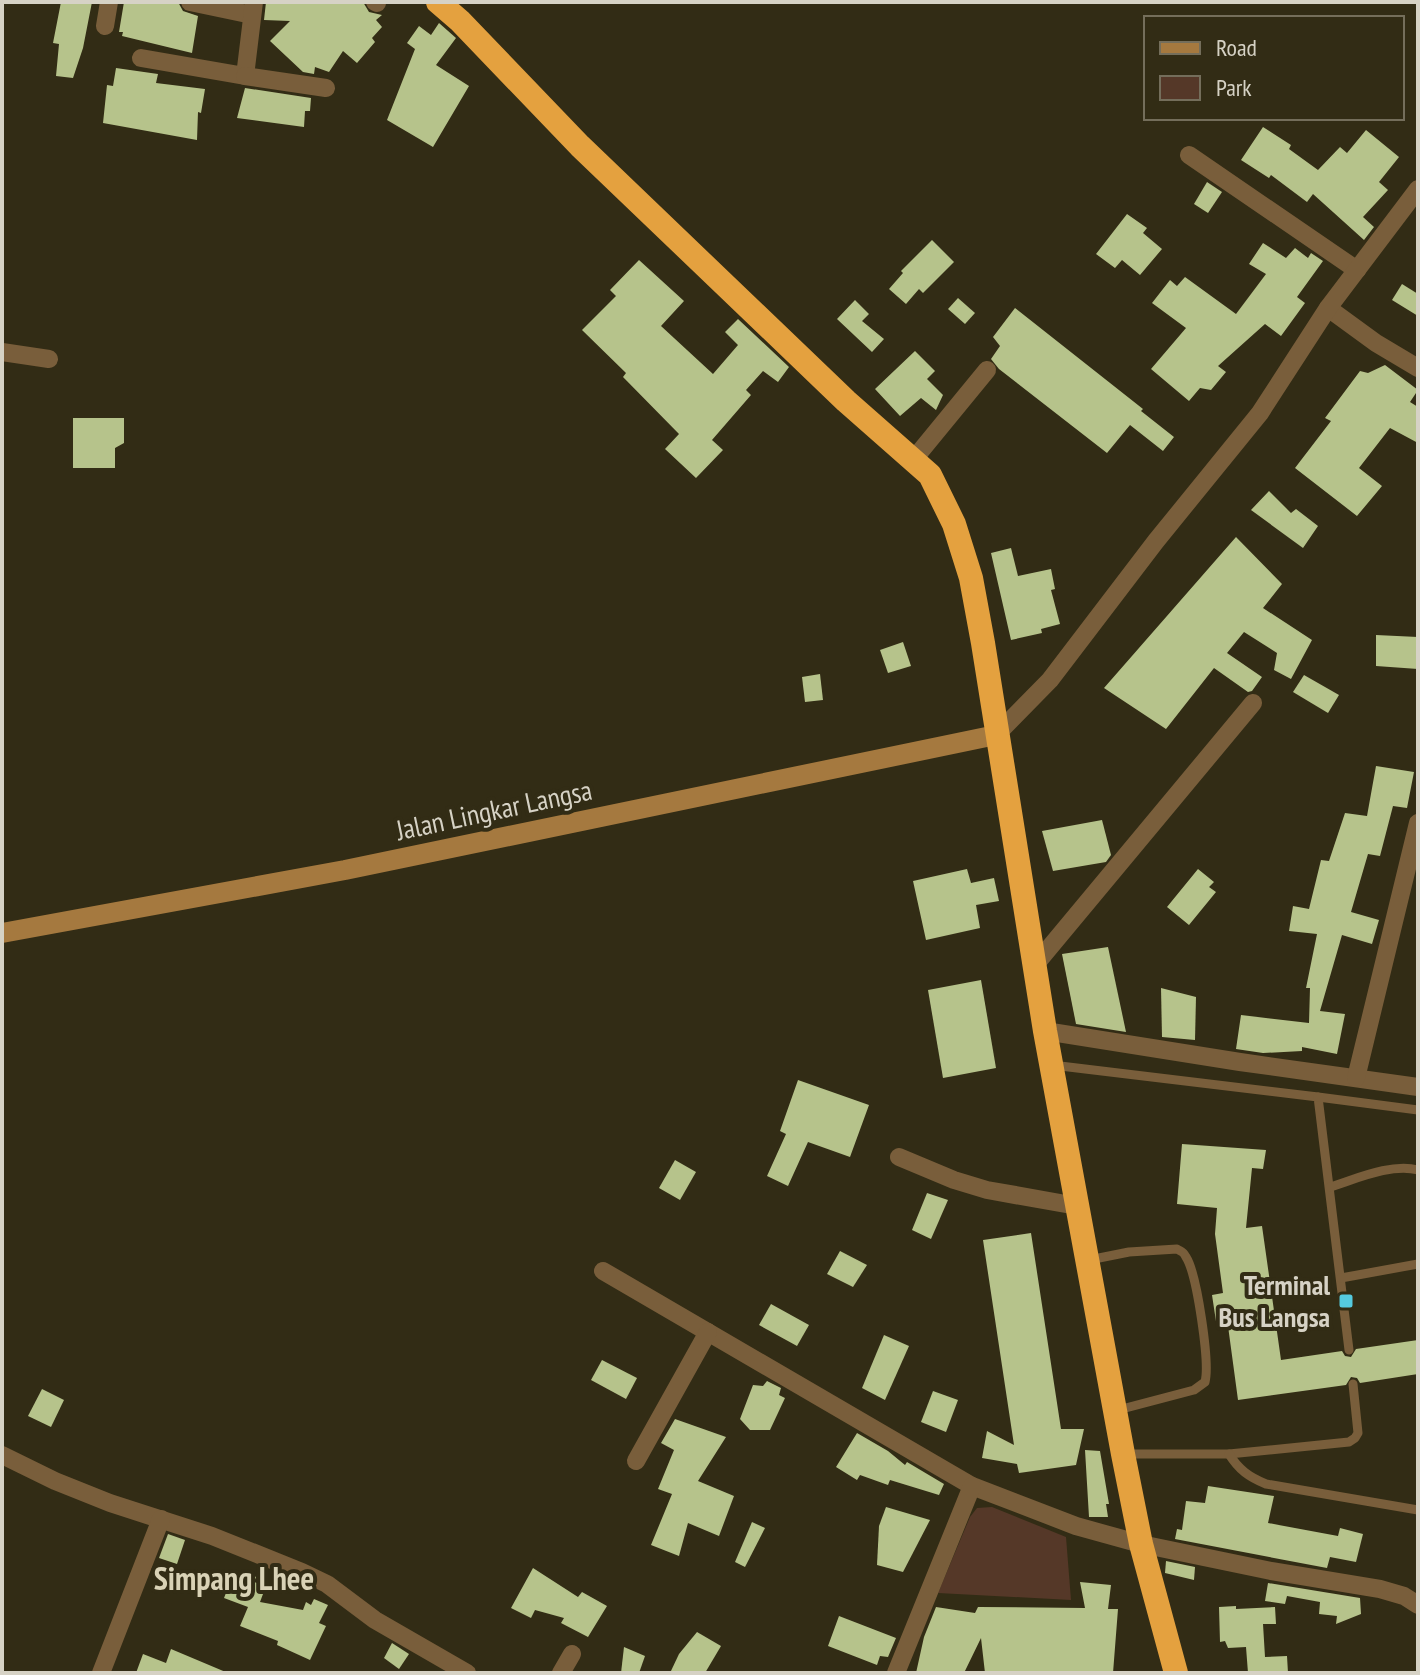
<svg xmlns="http://www.w3.org/2000/svg" width="1420" height="1675" font-family="'PT Sans Narrow',sans-serif">
<style>
.green{fill:#553828}
.building{fill:#b6c38b}
.lines{fill:none;stroke-linecap:round;stroke-linejoin:round}
.lane{stroke:#795e3b;stroke-width:9}
.street{stroke:#795e3b;stroke-width:18}
.secondary{stroke:#a5793f;stroke-width:20}
.highway{stroke:#e4a13f;stroke-width:24}
.poi-dot{fill:#55cadf;stroke:#322c15;stroke-width:3}
.labels{text-anchor:middle;stroke-width:8;stroke-linejoin:round;paint-order:stroke}
.street-label{font-size:28px;fill:#d6d2c5;stroke:#322c15}
.poi-label{font-size:28px;font-weight:bold;fill:#d6d2c5;stroke:#322c15;text-anchor:end}
.quarter-label{font-size:32px;font-weight:bold;fill:#d9d2b6;stroke:#322c15}
</style>
<rect width="100%" height="100%" fill="#322c15"/>
<path class="green" d="M992,1507L1066,1537L1071,1600L938,1593L970,1517L977,1508Z"/>
<g class="building">
<path d="M61,2H92L83,48L73,78L56,76L59,44L53,43Z"/>
<path d="M124,2H178L183,11L198,16L192,53L122,36L123,32H119Z"/>
<path d="M266,2H363L369,12L382,15L376,20L382,27L372,38L375,42L357,63L343,51L329,72L315,67L314,74L303,72L270,41L290,21L264,20Z"/>
<path d="M439,23L456,38L436,65L469,86L433,147L387,120L415,49L407,43L419,26L431,35Z"/>
<path d="M116,68L158,74L156,83L205,89L201,113L198,112L197,140L103,123L107,85L113,86Z"/>
<path d="M245,88L311,98L310,111H305L304,127L237,118Z"/>
<path d="M1263,127L1291,145L1289,149L1318,170L1340,147L1347,153L1366,130L1399,157L1379,182L1388,190L1363,217L1374,227L1364,240L1313,194L1307,202L1271,175L1269,178L1241,160Z"/>
<path d="M1207,182L1222,192L1208,213L1194,204Z"/>
<path d="M1127,214L1147,228L1143,233L1162,249L1140,275L1122,260L1115,268L1096,254Z"/>
<path d="M932,240L954,262L923,293L919,289L906,304L889,289L903,273L901,271Z"/>
<path d="M1263,243L1286,258L1295,248L1308,258L1311,253L1323,261L1297,297L1305,303L1281,336L1265,324L1218,366L1226,372L1211,390L1200,388L1189,401L1151,369L1186,328L1152,303L1170,280L1177,286L1185,277L1236,314L1266,274L1249,264Z"/>
<path d="M639,260L684,301L661,326L713,374L738,345L725,332L738,319L789,367L778,382L763,371L746,390L751,395L712,440L723,450L696,478L665,449L679,434L623,377L626,373L582,330L616,296L610,290Z"/>
<path d="M1402,284L1418,294V316L1392,300Z"/>
<path d="M958,298L975,313L965,324L948,309Z"/>
<path d="M855,300L869,314L862,321L884,339L872,352L837,319Z"/>
<path d="M1015,308L1143,409L1141,411L1174,437L1163,451L1130,425L1107,453L999,369L991,359L1000,346L993,337Z"/>
<path d="M915,351L935,371L927,379L943,395L936,410L921,398L900,416L875,389Z"/>
<path d="M1385,365L1418,390L1410,402L1418,407V443L1390,428L1359,468L1382,486L1357,516L1295,468L1331,421L1325,418L1360,371L1368,373Z"/>
<path d="M73,418H124V443L115,448V468H73Z"/>
<path d="M1269,491L1291,513L1296,509L1318,526L1303,548L1251,510Z"/>
<path d="M1236,537L1282,584L1263,608L1312,640L1291,679L1274,670L1277,653L1244,632L1227,653L1262,677L1252,691L1248,692L1214,668L1166,729L1104,688Z"/>
<path d="M1011,548L1018,576L1051,569L1055,589L1051,590L1060,624L1041,629L1042,633L1011,640L991,553Z"/>
<path d="M1376,635L1418,637V669L1376,666Z"/>
<path d="M903,642L911,666L888,673L880,650Z"/>
<path d="M820,674L823,700L805,702L802,677Z"/>
<path d="M1304,675L1339,695L1328,713L1293,692Z"/>
<path d="M1376,766L1414,772L1407,808L1393,806L1380,856L1368,854L1351,912L1379,920L1372,944L1342,935L1320,1011L1345,1014L1337,1054L1302,1047V1051L1263,1053L1236,1049L1241,1015L1309,1023L1310,988H1306L1317,934L1289,931L1293,906L1309,909L1321,860L1329,861L1345,813L1367,816Z"/>
<path d="M1102,820L1111,855L1106,862L1053,871L1042,831Z"/>
<path d="M967,869L971,883L994,878L999,901L976,905L980,928L926,940L913,881Z"/>
<path d="M1198,869L1214,882L1209,887L1216,892L1189,925L1167,907Z"/>
<path d="M1108,947L1126,1032L1076,1024L1062,954Z"/>
<path d="M981,980L996,1068L943,1078L928,990Z"/>
<path d="M1161,988L1196,997L1195,1040L1162,1037Z"/>
<path d="M798,1080L869,1105L850,1157L808,1142L788,1186L767,1176L786,1134L780,1131Z"/>
<path d="M1182,1144L1266,1150L1263,1169L1252,1168L1246,1228L1262,1226L1281,1360L1342,1351L1345,1356L1351,1357L1356,1349L1418,1340V1374L1360,1383L1357,1378L1351,1377L1346,1385L1238,1400L1228,1326L1217,1328L1212,1295L1223,1293L1215,1234L1217,1208L1177,1204Z"/>
<path d="M675,1160L696,1172L680,1200L659,1188Z"/>
<path d="M927,1193L948,1200L931,1239L912,1230Z"/>
<path d="M1031,1233L1061,1429H1084L1076,1465L1019,1473L1017,1464L982,1458L987,1431L1014,1445L983,1240Z"/>
<path d="M840,1251L867,1265L853,1287L827,1274Z"/>
<path d="M771,1304L809,1325L797,1346L759,1325Z"/>
<path d="M884,1335L909,1346L885,1400L862,1388Z"/>
<path d="M602,1360L637,1378L626,1399L591,1380Z"/>
<path d="M767,1381L781,1388L779,1395L785,1398L770,1430H750L740,1419L753,1385L763,1386Z"/>
<path d="M42,1389L64,1400L51,1427L28,1416Z"/>
<path d="M933,1391L958,1400L946,1432L921,1422Z"/>
<path d="M675,1419L726,1437L698,1481L734,1496L719,1536L688,1523L679,1556L651,1545L672,1494L658,1489L674,1450L661,1443Z"/>
<path d="M857,1433L888,1451L905,1465L907,1462L944,1484L939,1495L890,1480L888,1485L860,1475L857,1480L836,1467Z"/>
<path d="M1085,1450L1100,1451L1109,1504H1106L1108,1517H1089Z"/>
<path d="M1208,1486L1274,1496L1268,1523L1338,1536L1340,1528L1363,1534L1356,1562L1330,1557L1327,1568L1175,1539L1177,1529L1182,1530L1186,1501L1205,1503Z"/>
<path d="M886,1507L930,1520L903,1572L877,1565L879,1526Z"/>
<path d="M752,1522L765,1528L745,1567L735,1562Z"/>
<path d="M168,1534L185,1540L177,1564L159,1558Z"/>
<path d="M1166,1561L1195,1567L1194,1580L1165,1573Z"/>
<path d="M533,1568L578,1597L582,1592L607,1606L588,1637L561,1623L564,1618L535,1610L531,1618L511,1608Z"/>
<path d="M243,1571L256,1577L254,1582L266,1586L260,1602L303,1610L306,1602L311,1605L314,1599L328,1605L319,1623L326,1626L310,1660L277,1645L278,1641L240,1626L248,1607L224,1598L233,1575L240,1578Z"/>
<path d="M1080,1582L1111,1585L1108,1609H1118L1113,1673H985L981,1638L964,1673H916L924,1637L936,1607L975,1613L978,1607L1085,1608Z"/>
<path d="M1268,1583L1360,1598L1361,1614L1336,1624L1337,1616L1319,1614L1320,1602L1287,1596L1285,1604L1265,1601Z"/>
<path d="M1236,1606V1609L1275,1607L1276,1624H1263L1265,1657L1287,1656L1288,1673H1248L1246,1647L1228,1648L1225,1641L1220,1642L1219,1607Z"/>
<path d="M839,1616L896,1638L888,1657L880,1656L877,1665L828,1646Z"/>
<path d="M697,1632L721,1646L705,1673H670L679,1654Z"/>
<path d="M392,1643L409,1654L399,1669L384,1658Z"/>
<path d="M624,1647L645,1656L639,1673H621Z"/>
<path d="M171,1649L228,1673H136L143,1654L166,1663Z"/>
</g>
<g class="lines">
<g class="lane">
<path d="M1052,1065L1318,1097L1349,1350"/>
<path d="M1318,1097L1418,1110"/>
<path d="M1330,1187C1356,1179 1391,1163 1418,1170"/>
<path d="M1089,1260L1129,1252L1177,1249C1182,1252 1183,1251 1186,1257C1197,1274 1210,1363 1205,1382L1194,1390L1118,1410"/>
<path d="M1341,1278L1418,1264"/>
<path d="M1124,1454H1229L1349,1442L1355,1438L1358,1433L1353,1384"/>
<path d="M1229,1454C1239,1470 1249,1477 1266,1484L1418,1510"/>
</g>
<g class="street">
<path d="M190,2L252,15"/>
<path d="M375,2L377,3"/>
<path d="M105,26L109,2"/>
<path d="M141,58L245,76L254,2"/>
<path d="M245,76L326,88"/>
<path d="M1189,155L1357,270"/>
<path d="M1328,308L1376,343L1418,368"/>
<path d="M2,352L49,359"/>
<path d="M914,459L987,370"/>
<path d="M996,735L1050,680L1156,541L1260,413L1328,308L1418,189"/>
<path d="M1035,965L1253,703"/>
<path d="M1045,1031L1240,1062L1418,1087"/>
<path d="M1356,1078L1418,823"/>
<path d="M899,1157L954,1180L987,1190L1077,1206"/>
<path d="M603,1271L972,1486L1076,1526L1141,1544L1271,1571L1380,1589L1404,1596L1418,1605"/>
<path d="M2,1455L55,1481L110,1503L212,1536L302,1572L327,1584L375,1620L467,1673"/>
<path d="M636,1461L708,1332"/>
<path d="M101,1673L161,1519"/>
<path d="M561,1673L572,1654"/>
<path d="M896,1673L972,1486"/>
</g>
<path class="secondary" d="M2,933L345,870L996,735"/>
<path class="highway" d="M438,2L460,21L580,146L846,401L930,475L954,524L971,578L983,643L1045,1031L1123,1454L1141,1544L1176,1673"/>
</g>
<rect class="poi-dot" x="1338" y="1293" width="16" height="16" rx="4"/>
<g class="labels">
<g class="street-label">
<text transform="translate(494 810) rotate(-12)" y="10">Jalan Lingkar Langsa</text>
</g>
<g class="poi-label">
<text x="1330" y="1295">Terminal<tspan x="1330" dy="32">Bus Langsa</tspan></text>
</g>
<g class="quarter-label">
<text x="234" y="1590">Simpang Lhee</text>
</g>
</g>
<rect width="1420" height="1675" fill="none" stroke="#d6d2c5" stroke-width="8"/>
<rect x="1144" y="16" width="260" height="104" fill="#322c15" stroke="#746e5b" stroke-width="2"/>
<rect x="1160" y="42" width="40" height="12" fill="#a5793f" stroke="#746e5b" stroke-width="2"/>
<text x="1216" y="56" font-size="24" fill="#d6d2c5">Road</text>
<rect x="1160" y="76" width="40" height="24" fill="#553828" stroke="#746e5b" stroke-width="2"/>
<text x="1216" y="96" font-size="24" fill="#d6d2c5">Park</text>
</svg>
